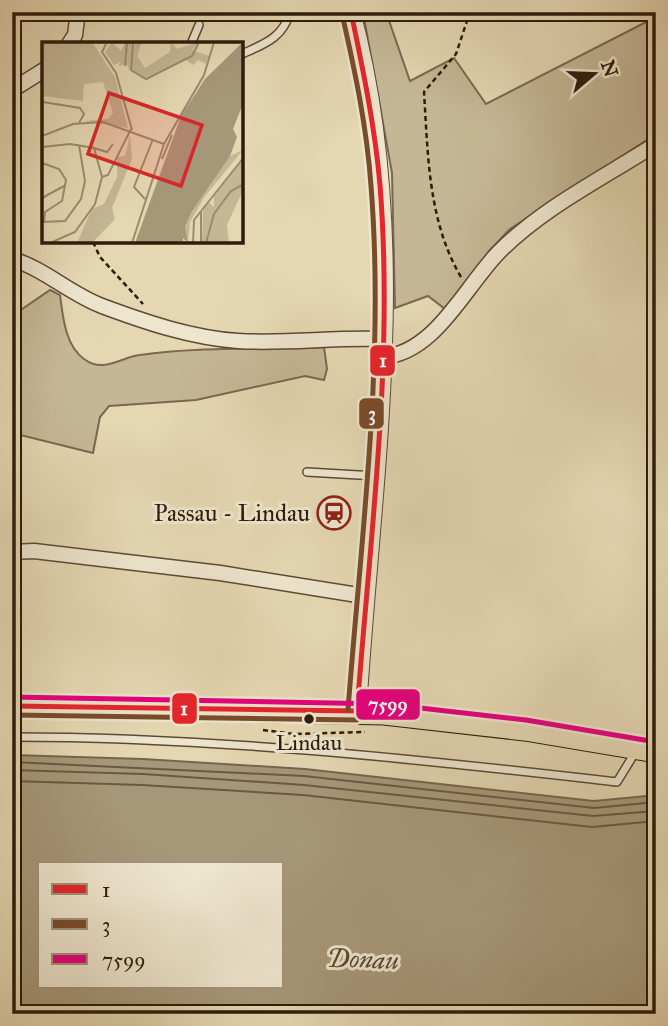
<svg xmlns="http://www.w3.org/2000/svg" width="668" height="1026" font-family="'IM FELL Great Primer',serif">
<style>
.green{fill:#c5b796;stroke:#7a6950;stroke-width:2}
.water{fill:#a69779;stroke:#76654d;stroke-width:2;fill-rule:evenodd}
.lines{fill:none;stroke-linecap:round;stroke-linejoin:round}
.shore{stroke:#6a5942;stroke-width:2}
.service-casing{stroke:#5c4a35;stroke-width:10}
.minor-casing{stroke:#5c4a35;stroke-width:17}
.tertiary-casing{stroke:#5c4a35;stroke-width:20}
.primary-casing{stroke:#2e1b0b;stroke-width:25}
.path{stroke:#2e1b0b;stroke-width:2.5;stroke-dasharray:5 3.5;stroke-linecap:butt}
.service{stroke:#ede5cd;stroke-width:7}
.minor{stroke:#ede5cd;stroke-width:14}
.tertiary{stroke:#ede5cd;stroke-width:18}
.primary{stroke:#e4d7b2;stroke-width:23}
.bus-1-casing{stroke:#ede5cd;stroke-width:10}
.bus-2-casing{stroke:#ede5cd;stroke-width:10}
.bus-3-casing{stroke:#ede5cd;stroke-width:10}
.bus-1{stroke:#e6252c;stroke-width:5}
.bus-2{stroke:#7a4b2a;stroke-width:5}
.bus-3{stroke:#e5007d;stroke-width:5}
.bus-dot{fill:#2e1b0b;stroke:#ede5cd;stroke-width:2.5}
.labels{text-anchor:middle;stroke-width:6;stroke-linejoin:round;paint-order:stroke}
.bus-label{font-size:22px;fill:#2e1b0b;stroke:#ede5cd}
.poi-label{font-size:24px;fill:#2e1b0b;stroke:#ede5cd;text-anchor:end}
.water-label{font-size:26px;font-style:italic;fill:#584632;stroke:#ede5cd}
.inset-road{fill:none;stroke:#9b8c6f;stroke-width:2}
.view{fill:#d62828;fill-opacity:0.15;stroke:#d62828;stroke-width:3.5}
.inset-edge{fill:none;stroke:#2e1b0b;stroke-width:3.5}
.line-badge{stroke:#ede5cd;stroke-width:2.5}
.badge-label{font-size:19px;text-anchor:middle;font-weight:bold;fill:#fff}
</style>
<rect width="100%" height="100%" fill="#e4d7b2"/>
<filter id="stains"><feTurbulence type="fractalNoise" baseFrequency=".00286" numOctaves="4"/><feColorMatrix values="0 0 0 0 .2 0 0 0 0 .09 0 0 0 0 .02 0 0 0 .5 -.17"/></filter>
<radialGradient id="worn" r=".72"><stop offset=".6" stop-color="#630" stop-opacity="0"/><stop offset="1" stop-color="#630" stop-opacity=".3"/></radialGradient>
<g class="green">
<path d="M363,12H386L410,81L454,58L486,104L656,17V134L510,229L490,250L445,309L428,296L395,308L392,173Z"/>
<path d="M50,290L60,295C63,317 65,345 84,359C104,374 121,357 140,355C201,346 262,350 324,347L327,369L324,380L305,376L196,400L109,406L100,417L93,453L12,433V316Z"/>
</g>
<path class="water" d="M12,755L143,759L305,769L594,801L656,795V1014H12ZM40,863H282V986H40Z"/>
<g class="lines">
<g class="shore">
<path d="M12,762L304,776L594,808L656,802"/>
<path d="M12,770L143,774L304,785L593,816L656,811"/>
<path d="M12,781L142,785L303,795L592,827L656,821"/>
</g>
<defs>
<g id="service">
<path d="M191,44L199,25"/>
<path d="M242,54C264,44 283,38 290,12"/>
<path d="M307,472L376,476"/>
<path d="M12,737C214,737 417,759 617,782L636,751"/>
</g>
<g id="minor">
<path d="M69,44L75,35L78,12"/>
<path d="M12,90L44,70"/>
<path d="M12,259C45,269 70,294 102,306C145,322 192,338 238,341C286,344 335,337 383,339"/>
<path d="M383,357C435,353 465,287 498,253C542,208 603,178 656,144"/>
<path d="M12,552L34,551L220,573L364,596"/>
</g>
<path id="tertiary" d="M351,12C413,240 371,480 357,711"/>
<path id="primary" d="M12,706L384,713L525,729L656,751"/>
</defs>
<use href="#service" class="service-casing"/>
<use href="#minor" class="minor-casing"/>
<use href="#tertiary" class="tertiary-casing"/>
<use href="#primary" class="primary-casing"/>
<g class="path">
<path d="M93,242L100,257L143,304"/>
<path d="M461,277C428,221 428,155 424,92L456,54L470,12"/>
<path d="M263,730L294,734L365,732"/>
</g>
<use href="#service" class="service"/>
<use href="#minor" class="minor"/>
<use href="#tertiary" class="tertiary"/>
<use href="#primary" class="primary"/>
<defs>
<g id="bus-1">
<path d="M351,12C363,70 375,127 380,185C394,360 370,537 357,711"/>
<path d="M12,706L357,711"/>
</g>
<g id="bus-2">
<path d="M342,14C355,71 367,128 371,186C385,361 361,537 348,710"/>
<path d="M12,715L357,720"/>
</g>
<path id="bus-3" d="M12,697L385,704L526,720L656,742"/>
</defs>
<use href="#bus-1" class="bus-1-casing"/>
<use href="#bus-2" class="bus-2-casing"/>
<use href="#bus-3" class="bus-3-casing"/>
<use href="#bus-1" class="bus-1"/>
<use href="#bus-2" class="bus-2"/>
<use href="#bus-3" class="bus-3"/>
</g>
<defs>
<symbol id="station-ring" viewBox="-11 -11 22 22"><circle r="9.5" fill="#ede5cd" stroke="#8f2418" stroke-width="1.5"/><path d="M-3-6H3Q5-6 5-4V2Q5 4 3 4L4.5 6H3L1.5 4h-3L-3 6H-4.5L-3 4Q-5 4-5 2V-4Q-5-6-3-6ZM-3.5-4v3h7v-3ZM-3.5 1v1.5H-2V1ZM2 1v1.5H3.5V1Z" fill="#8f2418"/></symbol>
</defs>
<g fill-rule="evenodd">
<use href="#station-ring" x="315" y="494" width="38" height="38"/>
</g>
<circle class="bus-dot" cx="309" cy="719" r="6"/>
<g class="labels">
<g class="bus-label">
<text x="309" y="750">Lindau</text>
</g>
<g class="poi-label">
<text x="310" y="521">Passau - Lindau</text>
</g>
<g class="water-label">
<text transform="translate(363 959) rotate(2)" y="9">Donau</text>
</g>
</g>
<g transform="translate(42 42)">
<rect width="201" height="201" fill="#e4d7b2"/>
<path d="M0,0H50L73,35L86,86L42,79L66,77L71,71L61,40L42,42L41,59L0,54ZM70,0L79,9L83,1L90,0L88,28L84,22L77,24L78,20L72,23L63,10ZM92,0H100L95,14L103,26L128,10L129,0L135,7L156,0L150,8L167,14L164,22L156,18L151,23L143,17L102,36L89,26ZM88,93L90,117L70,166L73,177L50,201H35L50,167L62,162L75,135V115L83,114ZM201,108L163,154L148,180L146,201L143,184L156,156L188,114ZM201,116V148L185,183L187,201H160L161,169L166,160L172,165V152Z" fill="#c5b796"/>
<path d="M201,0V62L191,87L195,95L188,114L150,169L143,184L146,201L141,196V201H93L139,74L163,37Z" fill="#a69779"/>
<path class="inset-road" d="M91,0L89,28L104,37L150,14L157,0M64,2L60,10L74,31L90,88M83,24L85,0M1,60L38,66L42,72L37,81M0,94L31,82L61,80L122,102M0,105L28,102L52,106L60,135L53,162L33,190L8,201M52,106L65,110L71,102M120,117L130,93M0,121L17,127L24,138L20,159L3,170L2,180M60,135L66,133L89,87M0,156L22,144M103,157L92,145L111,97M0,180L23,179L39,157L43,139L37,103M90,201L122,102L162,33L172,0M151,201L152,178L202,115M159,201V169M164,201L172,172L189,149L202,142"/>
<path class="view" d="M67,51L160,83L139,144L46,112Z"/>
<rect width="201" height="201" class="inset-edge"/>
</g>
<g class="line-badge">
<rect x="369" y="344" width="27" height="33" rx="7" fill="#e6252c"/>
<rect x="358" y="397" width="27" height="33" rx="7" fill="#7a4b2a"/>
<rect x="355" y="688" width="66" height="33" rx="7" fill="#e5007d"/>
<rect x="171" y="692" width="27" height="33" rx="7" fill="#e6252c"/>
</g>
<g class="badge-label">
<text x="383" y="367">1</text>
<text x="372" y="420">3</text>
<text x="388" y="711">7599</text>
<text x="184" y="715">1</text>
</g>
<rect width="668" height="1026" fill="none" stroke="#e4d7b2" stroke-width="42"/>
<rect x="14" y="14" width="640" height="998" fill="none" stroke="#2e1b0b" stroke-width="3.5"/>
<rect x="21" y="21" width="626" height="984" fill="none" stroke="#2e1b0b" stroke-width="2"/>
<rect x="38" y="862" width="245" height="126" fill="#ede5cd" stroke="#a1947f" stroke-width="2"/>
<rect x="52" y="884" width="35" height="10" fill="#e6252c" stroke="#a1947f" stroke-width="2"/>
<text x="102" y="897" font-size="21" fill="#2e1b0b">1</text>
<rect x="52" y="919" width="35" height="10" fill="#7a4b2a" stroke="#a1947f" stroke-width="2"/>
<text x="102" y="932" font-size="21" fill="#2e1b0b">3</text>
<rect x="52" y="954" width="35" height="10" fill="#e5007d" stroke="#a1947f" stroke-width="2"/>
<text x="102" y="967" font-size="21" fill="#2e1b0b">7599</text>
<g transform="translate(594 74) rotate(71)" stroke="#ede5cd" stroke-width="5" paint-order="stroke">
<path d="M0-5L12 26L0 18L-12 26Z" fill="#2e1b0b"/>
<text y="-10" font-size="19" font-weight="bold" text-anchor="middle" fill="#2e1b0b">N</text>
</g>
<rect width="100%" height="100%" filter="url(#stains)"/>
<rect width="100%" height="100%" fill="url(#worn)"/>
</svg>
